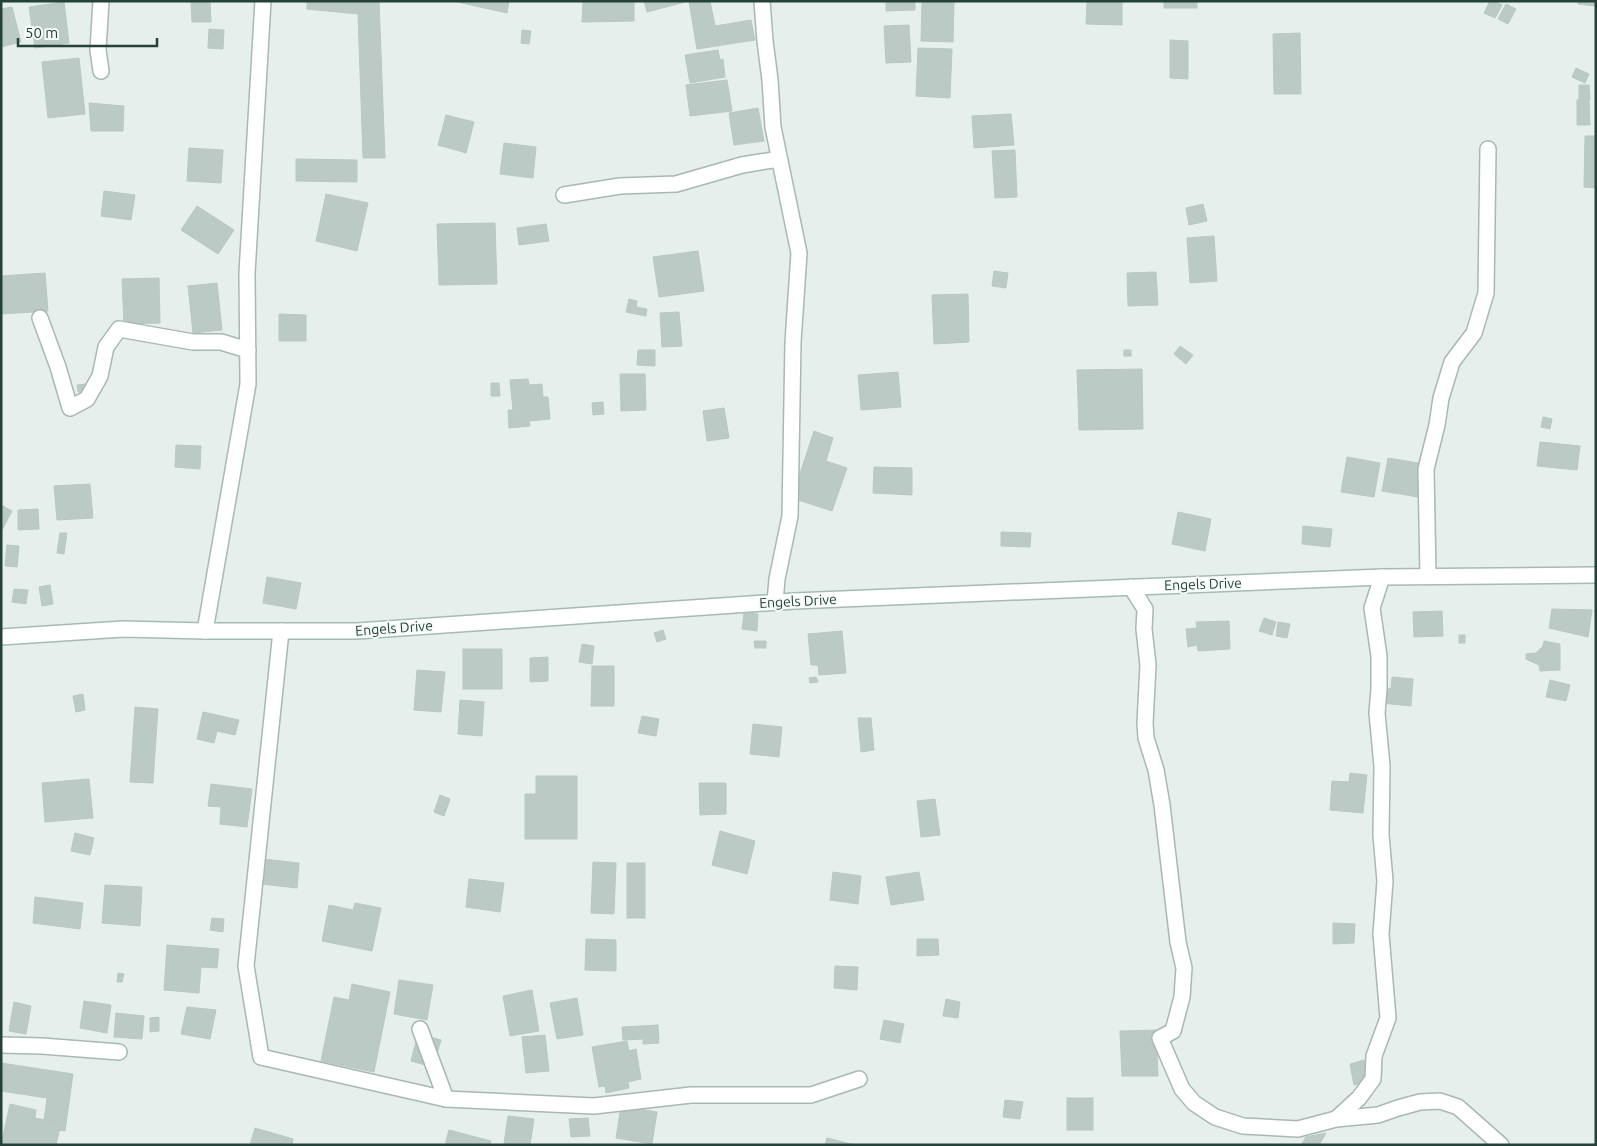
<svg xmlns="http://www.w3.org/2000/svg" width="1597" height="1146" font-family="Ubuntu,sans-serif">
<style>
.building{fill:#bbcac4;stroke:#b8c9c2}
.lines{fill:none;stroke-linecap:round;stroke-linejoin:round}
.street-casing{stroke:#a8b8b2;stroke-width:18}
.secondary-casing{stroke:#a4bbb3;stroke-width:18}
.street{stroke:#fff;stroke-width:15}
.secondary{stroke:#fff;stroke-width:15}
.labels{text-anchor:middle;stroke-width:4;stroke-linejoin:round;paint-order:stroke}
.street-label{font-size:14px;fill:#24423a;stroke:#f7fbf9}
</style>
<rect width="100%" height="100%" fill="#e6efeb"/>
<g class="building">
<path d="M191,1H210L211,22H192Z"/>
<path d="M307,1H379L385,158H363L358,14L307,9Z"/>
<path d="M453,1H509L507,13Z"/>
<path d="M583,1H634V21L582,22Z"/>
<path d="M644,1H685V2L647,12Z"/>
<path d="M689,1H710L715,26L751,20L755,40L697,49Z"/>
<path d="M886,1H915V10L886,11Z"/>
<path d="M922,1H954L953,42L921,41Z"/>
<path d="M1087,1H1122V25L1086,24Z"/>
<rect x="1164" y="1" width="33" height="7"/>
<path d="M1490,1H1494L1502,5L1495,18L1484,13Z"/>
<path d="M1578,1H1596V6L1578,4Z"/>
<path d="M64,2L69,43L35,48L29,7Z"/>
<path d="M1506,4L1516,9L1508,24L1498,19Z"/>
<path d="M12,7L21,42L1,47V9Z"/>
<path d="M909,25L911,62L886,63L884,26Z"/>
<path d="M209,29L224,30L223,49L208,48Z"/>
<path d="M522,30L531,31L529,44L521,43Z"/>
<path d="M1300,33L1301,94H1274L1273,34Z"/>
<path d="M1170,40L1188,41V79L1170,78Z"/>
<path d="M918,48L952,49L950,98L916,96Z"/>
<path d="M718,50L720,60L723,59L725,77L690,83L685,55Z"/>
<path d="M79,58L85,114L48,118L42,62Z"/>
<path d="M1576,68L1589,74L1585,83L1572,77Z"/>
<path d="M727,80L732,111L690,116L686,85Z"/>
<path d="M1579,85H1589L1590,100H1579Z"/>
<path d="M1577,100H1589L1590,125H1577Z"/>
<path d="M89,103L124,106L123,131H91Z"/>
<path d="M758,108L764,141L734,145L729,113Z"/>
<path d="M1011,114L1014,145L974,148L972,116Z"/>
<path d="M446,115L474,122L466,153L438,145Z"/>
<path d="M1585,136H1596V188L1584,187Z"/>
<path d="M504,143L536,147L533,178L500,174Z"/>
<path d="M189,148L223,150L221,183L187,181Z"/>
<path d="M1015,150L1017,197L995,198L992,151Z"/>
<path d="M296,159L357,160V182L296,181Z"/>
<path d="M104,191L135,195L131,220L101,216Z"/>
<path d="M326,194L368,203L357,251L316,241Z"/>
<path d="M1203,204L1207,221L1189,225L1186,208Z"/>
<path d="M197,206L234,230L218,254L181,230Z"/>
<path d="M495,223L497,284L439,285L437,224Z"/>
<path d="M546,224L549,241L519,245L517,228Z"/>
<path d="M1214,236L1217,281L1190,283L1187,238Z"/>
<path d="M698,251L704,291L659,297L653,257Z"/>
<path d="M994,271L1008,273L1006,288L992,286Z"/>
<path d="M1156,272L1158,305L1128,306L1127,273Z"/>
<path d="M45,273L48,311L1,314V276Z"/>
<path d="M159,278L160,323L124,324L122,279Z"/>
<path d="M217,283L222,330L193,333L188,286Z"/>
<path d="M968,294L969,342L934,344L932,295Z"/>
<path d="M629,299L637,301L636,307L647,309L646,316L626,312Z"/>
<path d="M679,312L682,346L662,347L660,313Z"/>
<path d="M279,314L306,315V341H279Z"/>
<path d="M1180,346L1193,355L1186,364L1174,354Z"/>
<path d="M638,350H655V366L637,365Z"/>
<rect x="1124" y="350" width="7" height="6"/>
<path d="M1142,369L1143,429L1079,430L1077,370Z"/>
<path d="M898,372L901,407L861,410L858,375Z"/>
<path d="M620,374H645L646,410L621,411Z"/>
<path d="M528,379L529,385L542,384L543,397H548L550,419L529,421L530,426L509,428L508,410H513L510,380Z"/>
<path d="M491,383H499L500,396H491Z"/>
<path d="M86,384L87,392H78L77,385Z"/>
<path d="M603,402L604,414L593,415L592,403Z"/>
<path d="M724,408L729,438L707,441L703,411Z"/>
<path d="M1543,417L1552,419L1550,429L1541,427Z"/>
<path d="M814,431L833,438L826,461L847,468L832,511L792,498Z"/>
<path d="M1540,442L1580,446L1577,470L1537,466Z"/>
<path d="M176,445L201,446L200,469L175,467Z"/>
<path d="M1347,457L1380,463L1374,497L1341,492Z"/>
<path d="M1388,458L1424,464L1418,497L1382,491Z"/>
<path d="M874,467L912,468V495L873,493Z"/>
<path d="M90,484L93,518L57,520L54,486Z"/>
<path d="M1,505L12,511L1,532Z"/>
<path d="M38,509L39,529L18,530V510Z"/>
<path d="M1178,512L1211,519L1205,551L1172,544Z"/>
<path d="M1303,526L1332,529L1330,547L1302,544Z"/>
<path d="M1001,532L1031,533L1030,547L1001,546Z"/>
<path d="M60,533H67L64,554L57,553Z"/>
<path d="M7,545L19,546L17,567L5,566Z"/>
<path d="M267,577L301,583L296,609L263,603Z"/>
<path d="M50,585L53,604L42,606L39,587Z"/>
<path d="M14,589L28,590L26,604L12,602Z"/>
<path d="M1552,609L1592,610L1588,637L1549,628Z"/>
<path d="M1442,611L1443,636L1414,637L1413,612Z"/>
<path d="M744,613L758,614L757,631L742,629Z"/>
<path d="M1264,618L1276,622L1272,635L1259,631Z"/>
<path d="M1229,621L1230,649L1198,651L1197,645L1188,647L1186,629L1197,628L1196,622Z"/>
<path d="M1278,622L1290,624L1287,638L1276,636Z"/>
<path d="M663,630L666,639L657,642L654,633Z"/>
<path d="M842,631L846,673L819,675L818,665H811L808,634Z"/>
<rect x="1459" y="635" width="6" height="8"/>
<path d="M754,641H766V648H755Z"/>
<path d="M1544,641L1560,644V670L1540,671L1539,665L1526,659V654L1536,653L1543,646Z"/>
<path d="M582,644L594,646L592,664L579,662Z"/>
<rect x="463" y="649" width="39" height="40"/>
<path d="M548,657V681L530,682V658Z"/>
<path d="M592,666H614V706H591Z"/>
<path d="M417,670L445,672L441,712L414,710Z"/>
<path d="M816,677L818,682L810,683L809,678Z"/>
<path d="M1392,677L1413,679L1411,706L1381,703L1382,688L1391,689Z"/>
<path d="M1550,680L1570,685L1566,701L1546,697Z"/>
<path d="M83,694L85,710L76,712L73,696Z"/>
<path d="M460,700L484,702L482,736L458,734Z"/>
<path d="M135,707L158,709L153,783L130,782Z"/>
<path d="M203,712L239,720L235,735L217,731L214,743L197,739Z"/>
<path d="M642,716L659,719L656,736L638,733Z"/>
<path d="M858,718H871L874,750L861,752Z"/>
<path d="M753,724L782,727L779,757L750,754Z"/>
<path d="M1350,773L1367,775L1363,813L1330,810L1332,781L1349,782Z"/>
<path d="M536,776H577V839H525V794H536Z"/>
<path d="M89,779L93,818L45,822L42,783Z"/>
<path d="M699,783H726V814L700,815Z"/>
<path d="M211,784L252,789L247,827L220,824L221,807L208,806Z"/>
<path d="M440,795L450,799L444,816L434,812Z"/>
<path d="M935,799L940,835L921,837L917,801Z"/>
<path d="M720,831L755,841L747,874L712,865Z"/>
<path d="M75,833L94,838L90,855L71,851Z"/>
<path d="M264,859L299,863L297,888L261,884Z"/>
<path d="M593,862L616,863L614,914L591,913Z"/>
<rect x="627" y="863" width="18" height="55"/>
<path d="M833,872L861,876L858,904L830,900Z"/>
<path d="M919,872L924,900L891,905L886,877Z"/>
<path d="M469,879L504,883L500,912L466,907Z"/>
<path d="M105,885L142,887L140,926L102,923Z"/>
<path d="M35,897L83,903L80,929L33,923Z"/>
<path d="M355,903L381,908L372,951L322,941L329,905L353,910Z"/>
<path d="M212,918L224,919L223,932L210,930Z"/>
<path d="M1333,923L1355,924L1354,943L1333,944Z"/>
<path d="M586,939L616,940V971L585,970Z"/>
<path d="M917,939H938L939,955L917,956Z"/>
<path d="M167,945L219,949L217,968L201,967L199,993L164,990Z"/>
<path d="M835,966L858,967L857,990L834,988Z"/>
<path d="M118,973L124,974L122,982H117Z"/>
<path d="M399,980L433,985L427,1020L394,1014Z"/>
<path d="M352,984L390,992L374,1072L321,1061L334,997L349,1000Z"/>
<path d="M532,990L539,1031L510,1036L503,996Z"/>
<path d="M577,998L583,1035L557,1039L550,1003Z"/>
<path d="M946,999L960,1002L958,1018L943,1016Z"/>
<path d="M84,1001L111,1005L107,1033L80,1028Z"/>
<path d="M14,1002L31,1006L26,1034L9,1031Z"/>
<path d="M187,1007L216,1010L210,1039L181,1034Z"/>
<path d="M116,1013L144,1016L142,1039L114,1037Z"/>
<path d="M159,1017V1031L150,1032V1018Z"/>
<path d="M884,1020L904,1024L900,1043L880,1039Z"/>
<path d="M658,1025L659,1043L643,1044V1039L623,1040L622,1027Z"/>
<path d="M1156,1030L1158,1076H1122L1120,1031Z"/>
<path d="M418,1034L441,1040L433,1067L411,1061Z"/>
<path d="M545,1035L549,1071L526,1073L522,1037Z"/>
<path d="M627,1041L629,1051L636,1049L641,1079L628,1082L629,1088L606,1093L605,1086L599,1087L592,1047Z"/>
<path d="M1364,1060L1367,1082L1354,1085L1350,1064Z"/>
<path d="M1,1063L73,1074L65,1131L43,1128L47,1098L1,1091Z"/>
<rect x="1067" y="1098" width="26" height="32"/>
<path d="M1005,1100L1023,1102L1020,1119L1003,1117Z"/>
<path d="M10,1104L36,1110L35,1118L61,1123L56,1145H1Z"/>
<path d="M621,1106L657,1112L652,1144L616,1138Z"/>
<path d="M508,1116L534,1119L530,1145L504,1144Z"/>
<path d="M588,1118L590,1136L571,1137L569,1119Z"/>
<path d="M255,1128L293,1139L292,1145H250Z"/>
<path d="M449,1130L491,1141L490,1145H445Z"/>
<path d="M1326,1133L1319,1145H1301L1306,1137Z"/>
<path d="M827,1138L855,1145H825Z"/>
</g>
<g class="lines">
<defs>
<g id="street">
<path d="M762,1L765,41L770,80L773,127L799,253L793,342L790,516L777,579L775,602"/>
<path d="M101,71L98,50L101,1"/>
<path d="M564,195L620,186L676,184L742,165L779,159"/>
<path d="M40,318L58,367L70,408L87,399L100,376L106,347L119,329L193,342H221L248,350"/>
<path d="M1428,576L1426,469L1437,425L1441,398L1452,362L1474,333L1486,293L1488,149"/>
<path d="M1131,587L1145,609L1144,629L1148,665L1145,723L1146,738L1156,770L1162,805L1178,942L1184,968L1182,997L1173,1031L1160,1038L1182,1089L1194,1103L1215,1117L1243,1126L1298,1129L1336,1119L1378,1115L1398,1108L1420,1102L1440,1101L1458,1107L1501,1145"/>
<path d="M205,631L248,384L247,273L263,1"/>
<path d="M281,631L246,966L261,1057L446,1099L594,1106L691,1095H811L859,1079"/>
<path d="M420,1029L446,1099"/>
<path d="M1,1045L42,1046L119,1052"/>
<path d="M1336,1119L1359,1098L1373,1079L1374,1056L1388,1018L1381,934L1385,881L1381,835L1382,766L1377,713L1379,689V656L1372,608L1382,577"/>
</g>
<path id="secondary" d="M1,637L123,629L205,631H357L794,601L1382,577L1596,575"/>
</defs>
<use href="#street" class="street-casing"/>
<use href="#secondary" class="secondary-casing"/>
<use href="#street" class="street"/>
<use href="#secondary" class="secondary"/>
</g>
<g class="labels">
<g class="street-label">
<text transform="translate(1203 584) rotate(-2)" y="5">Engels Drive</text>
<text transform="translate(798 601) rotate(-3)" y="5">Engels Drive</text>
<text transform="translate(394 628) rotate(-4)" y="5">Engels Drive</text>
</g>
</g>
<rect width="1597" height="1146" fill="none" stroke="#24423a" stroke-width="5"/>
<path d="M18 38v8h139v-8" fill="none" stroke="#24423a" stroke-width="2.5"/>
<text x="25" y="38" font-size="15" fill="#24423a" stroke="#f7fbf9" stroke-width="4" paint-order="stroke">50 m</text>
</svg>
